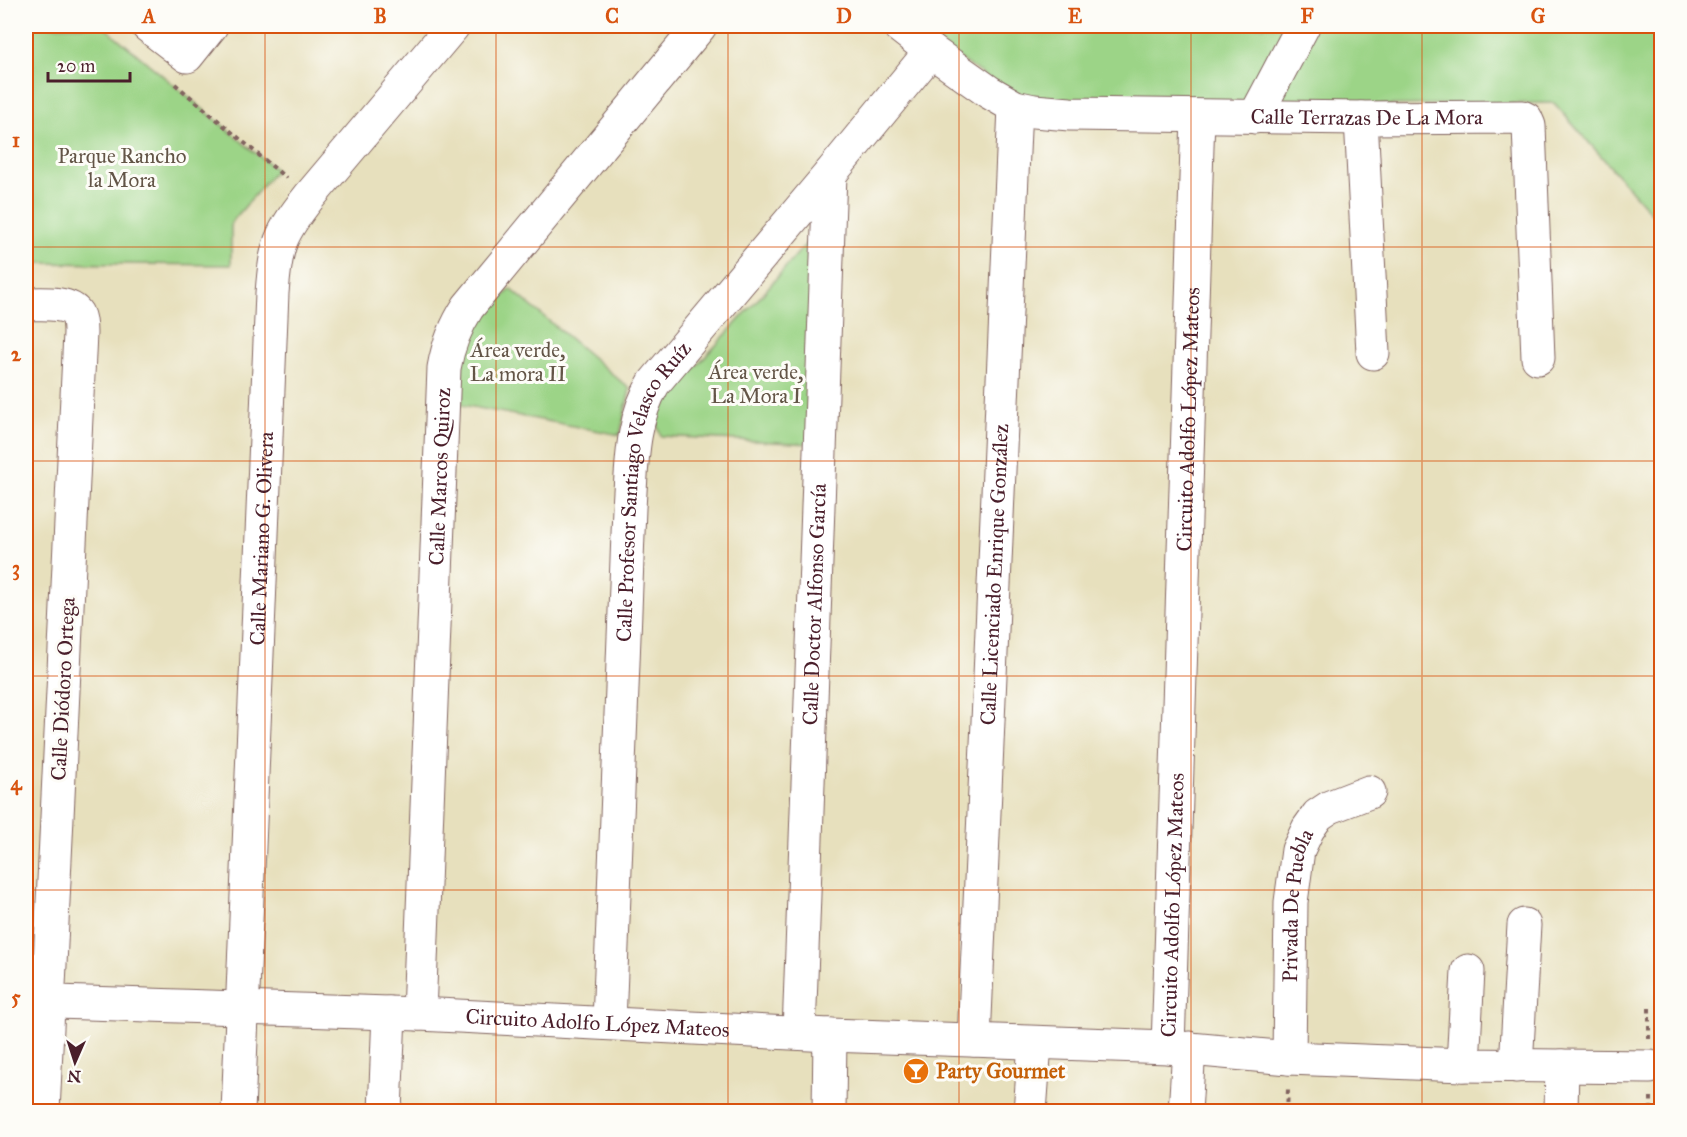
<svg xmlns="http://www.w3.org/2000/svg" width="1687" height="1137" font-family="'IM FELL Great Primer',serif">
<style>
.green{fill:#9cd487;stroke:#737a59;stroke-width:1.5}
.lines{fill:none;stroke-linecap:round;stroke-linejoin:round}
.minor-casing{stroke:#81635e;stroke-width:35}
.path{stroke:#81635e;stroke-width:4;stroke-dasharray:4.5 4.5;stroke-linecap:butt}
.minor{stroke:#fff;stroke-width:33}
.grid{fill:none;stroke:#d8530f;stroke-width:1.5;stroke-opacity:0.55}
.labels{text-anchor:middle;stroke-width:6;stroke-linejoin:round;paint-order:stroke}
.street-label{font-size:21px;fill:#4a1f2b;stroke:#fdfcf7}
.park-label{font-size:21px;fill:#635547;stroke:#fdfcf7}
.food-label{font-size:21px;font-weight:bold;fill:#c56008;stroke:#fdfcf7;text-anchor:start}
.neatline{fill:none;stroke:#d8530f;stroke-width:2}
.grid-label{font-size:20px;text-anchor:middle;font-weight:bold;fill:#d8530f}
</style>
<rect width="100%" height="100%" fill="#fdfcf7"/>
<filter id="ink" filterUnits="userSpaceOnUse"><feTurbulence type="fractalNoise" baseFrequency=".0167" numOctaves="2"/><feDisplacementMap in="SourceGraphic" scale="12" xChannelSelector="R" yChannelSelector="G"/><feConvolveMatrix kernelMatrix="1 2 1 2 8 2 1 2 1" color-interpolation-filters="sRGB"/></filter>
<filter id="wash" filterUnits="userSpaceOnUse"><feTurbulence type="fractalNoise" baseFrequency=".008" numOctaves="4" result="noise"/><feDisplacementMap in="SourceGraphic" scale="24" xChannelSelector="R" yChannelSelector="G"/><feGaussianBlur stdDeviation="1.35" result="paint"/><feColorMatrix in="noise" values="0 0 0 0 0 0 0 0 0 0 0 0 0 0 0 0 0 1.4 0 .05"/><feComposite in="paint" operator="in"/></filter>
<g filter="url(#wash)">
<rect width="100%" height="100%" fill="#e7e0bd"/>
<g class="green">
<path d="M26,26H103L276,170L231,223V265L26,263Z"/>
<path d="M914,26H1661V224L1554,103L1031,109Z"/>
<path d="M815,233L812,444L661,436L653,414L761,296Z"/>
<path d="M511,289L630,389L620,435L462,405V361L474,324Z"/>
</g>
</g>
<g filter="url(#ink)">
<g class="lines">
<defs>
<g id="minor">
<path d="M148,26L187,56L211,26"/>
<path id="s1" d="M899,26L931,51L989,92L1015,107L1034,111L1070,114L1361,118L1522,117L1526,119L1529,126L1538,358"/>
<path d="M1255,117L1303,26"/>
<path d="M1361,118L1373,353"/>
<path d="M26,304C39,304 69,301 77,314C80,320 80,327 80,333L43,1112"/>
<path id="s2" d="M26,1001L419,1014L830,1035L1168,1047L1289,1058L1463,1065L1650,1067"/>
<path id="s3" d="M419,1014L444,368C448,345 455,327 468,307L700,26"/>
<path id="s4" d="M609,1023L629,508C632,465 631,421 654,383L830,174L931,51"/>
<path id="s5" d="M799,1033L830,174"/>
<path id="s6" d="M974,1040L1015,107"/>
<path id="s7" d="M1168,1047L1198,116"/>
<path id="s8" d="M1289,1058L1291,902L1298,850L1308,829L1318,815L1330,807L1369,792"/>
<path d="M1463,1065L1468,971"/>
<path d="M1516,1066L1524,925"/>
<path id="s9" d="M238,1112L272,293C276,245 279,235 309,197L453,26"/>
<path d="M385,1112L389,1013"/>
<path d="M829,1112L830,1035"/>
<path d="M1030,1112L1035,1043"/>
<path d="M1185,1112L1189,1048"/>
<path d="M1561,1112L1562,1066"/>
</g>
</defs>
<use href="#minor" class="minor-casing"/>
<g class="path">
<path d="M26,34L36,26"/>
<path d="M175,84L286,178"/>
<path d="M26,192L32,273"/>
<path d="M1649,1008V1039"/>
<path d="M1651,1097V1112"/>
<path d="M1287,1112L1288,1089"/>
</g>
<use href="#minor" class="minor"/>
</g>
</g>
<path class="grid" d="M265,26V1112M496,26V1112M728,26V1112M959,26V1112M1191,26V1112M1422,26V1112M26,247H1662M26,461H1662M26,676H1662M26,890H1662"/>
<defs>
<symbol id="bar-disc" viewBox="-11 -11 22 22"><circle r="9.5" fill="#e8710a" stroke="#fdfcf7"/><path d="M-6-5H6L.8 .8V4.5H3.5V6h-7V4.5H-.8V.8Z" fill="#fff"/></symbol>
</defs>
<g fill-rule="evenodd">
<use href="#bar-disc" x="901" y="1056" width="30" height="30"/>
</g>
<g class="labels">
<g class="street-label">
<text dy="7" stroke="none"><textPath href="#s1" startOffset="494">Calle Terrazas De La Mora</textPath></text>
<text dy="7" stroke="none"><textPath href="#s7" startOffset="628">Circuito Adolfo López Mateos</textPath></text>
<text dy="7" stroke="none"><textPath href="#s3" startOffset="538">Calle Marcos Quiroz</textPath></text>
<text dy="7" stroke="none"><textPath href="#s4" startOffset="538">Calle Profesor Santiago Velasco Ruíz</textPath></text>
<text dy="7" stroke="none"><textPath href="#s9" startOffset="574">Calle Mariano G. Olivera</textPath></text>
<text dy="7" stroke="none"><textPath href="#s6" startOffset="466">Calle Licenciado Enrique González</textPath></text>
<text dy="7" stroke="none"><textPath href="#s5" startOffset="429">Calle Doctor Alfonso García</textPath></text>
<text transform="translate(63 689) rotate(-87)" y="7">Calle Diódoro Ortega</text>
<text dy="7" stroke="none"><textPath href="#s7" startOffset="142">Circuito Adolfo López Mateos</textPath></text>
<text dy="7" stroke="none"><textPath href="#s8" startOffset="153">Privada De Puebla</textPath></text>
<text dy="7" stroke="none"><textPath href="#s2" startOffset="572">Circuito Adolfo López Mateos</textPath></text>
</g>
<g class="park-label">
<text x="122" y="163">Parque Rancho<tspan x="122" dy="24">la Mora</tspan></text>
<text x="518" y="357">Área verde,<tspan x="518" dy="24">La mora II</tspan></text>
<text x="756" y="379">Área verde,<tspan x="756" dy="24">La Mora I</tspan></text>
</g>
<g class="food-label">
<text x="936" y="1078">Party Gourmet</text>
</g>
</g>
<rect width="1687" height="1137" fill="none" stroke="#fdfcf7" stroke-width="66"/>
<g transform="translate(75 1062) rotate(183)" stroke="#fdfcf7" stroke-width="4.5" paint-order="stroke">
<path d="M0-4.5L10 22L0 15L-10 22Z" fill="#4a1f2b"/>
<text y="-9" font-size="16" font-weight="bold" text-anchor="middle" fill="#4a1f2b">N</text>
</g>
<path d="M48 72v9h82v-9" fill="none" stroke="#4a1f2b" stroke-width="3"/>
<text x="57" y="72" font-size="18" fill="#4a1f2b" stroke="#fdfcf7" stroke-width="4.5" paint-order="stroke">20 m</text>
<rect x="33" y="33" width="1621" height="1071" class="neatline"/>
<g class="grid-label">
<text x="149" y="23">A</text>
<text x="380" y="23">B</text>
<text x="612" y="23">C</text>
<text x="844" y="23">D</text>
<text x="1075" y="23">E</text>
<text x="1307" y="23">F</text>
<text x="1538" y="23">G</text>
<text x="16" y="147">1</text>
<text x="16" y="361">2</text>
<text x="16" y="575">3</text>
<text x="16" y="790">4</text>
<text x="16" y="1004">5</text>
</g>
</svg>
